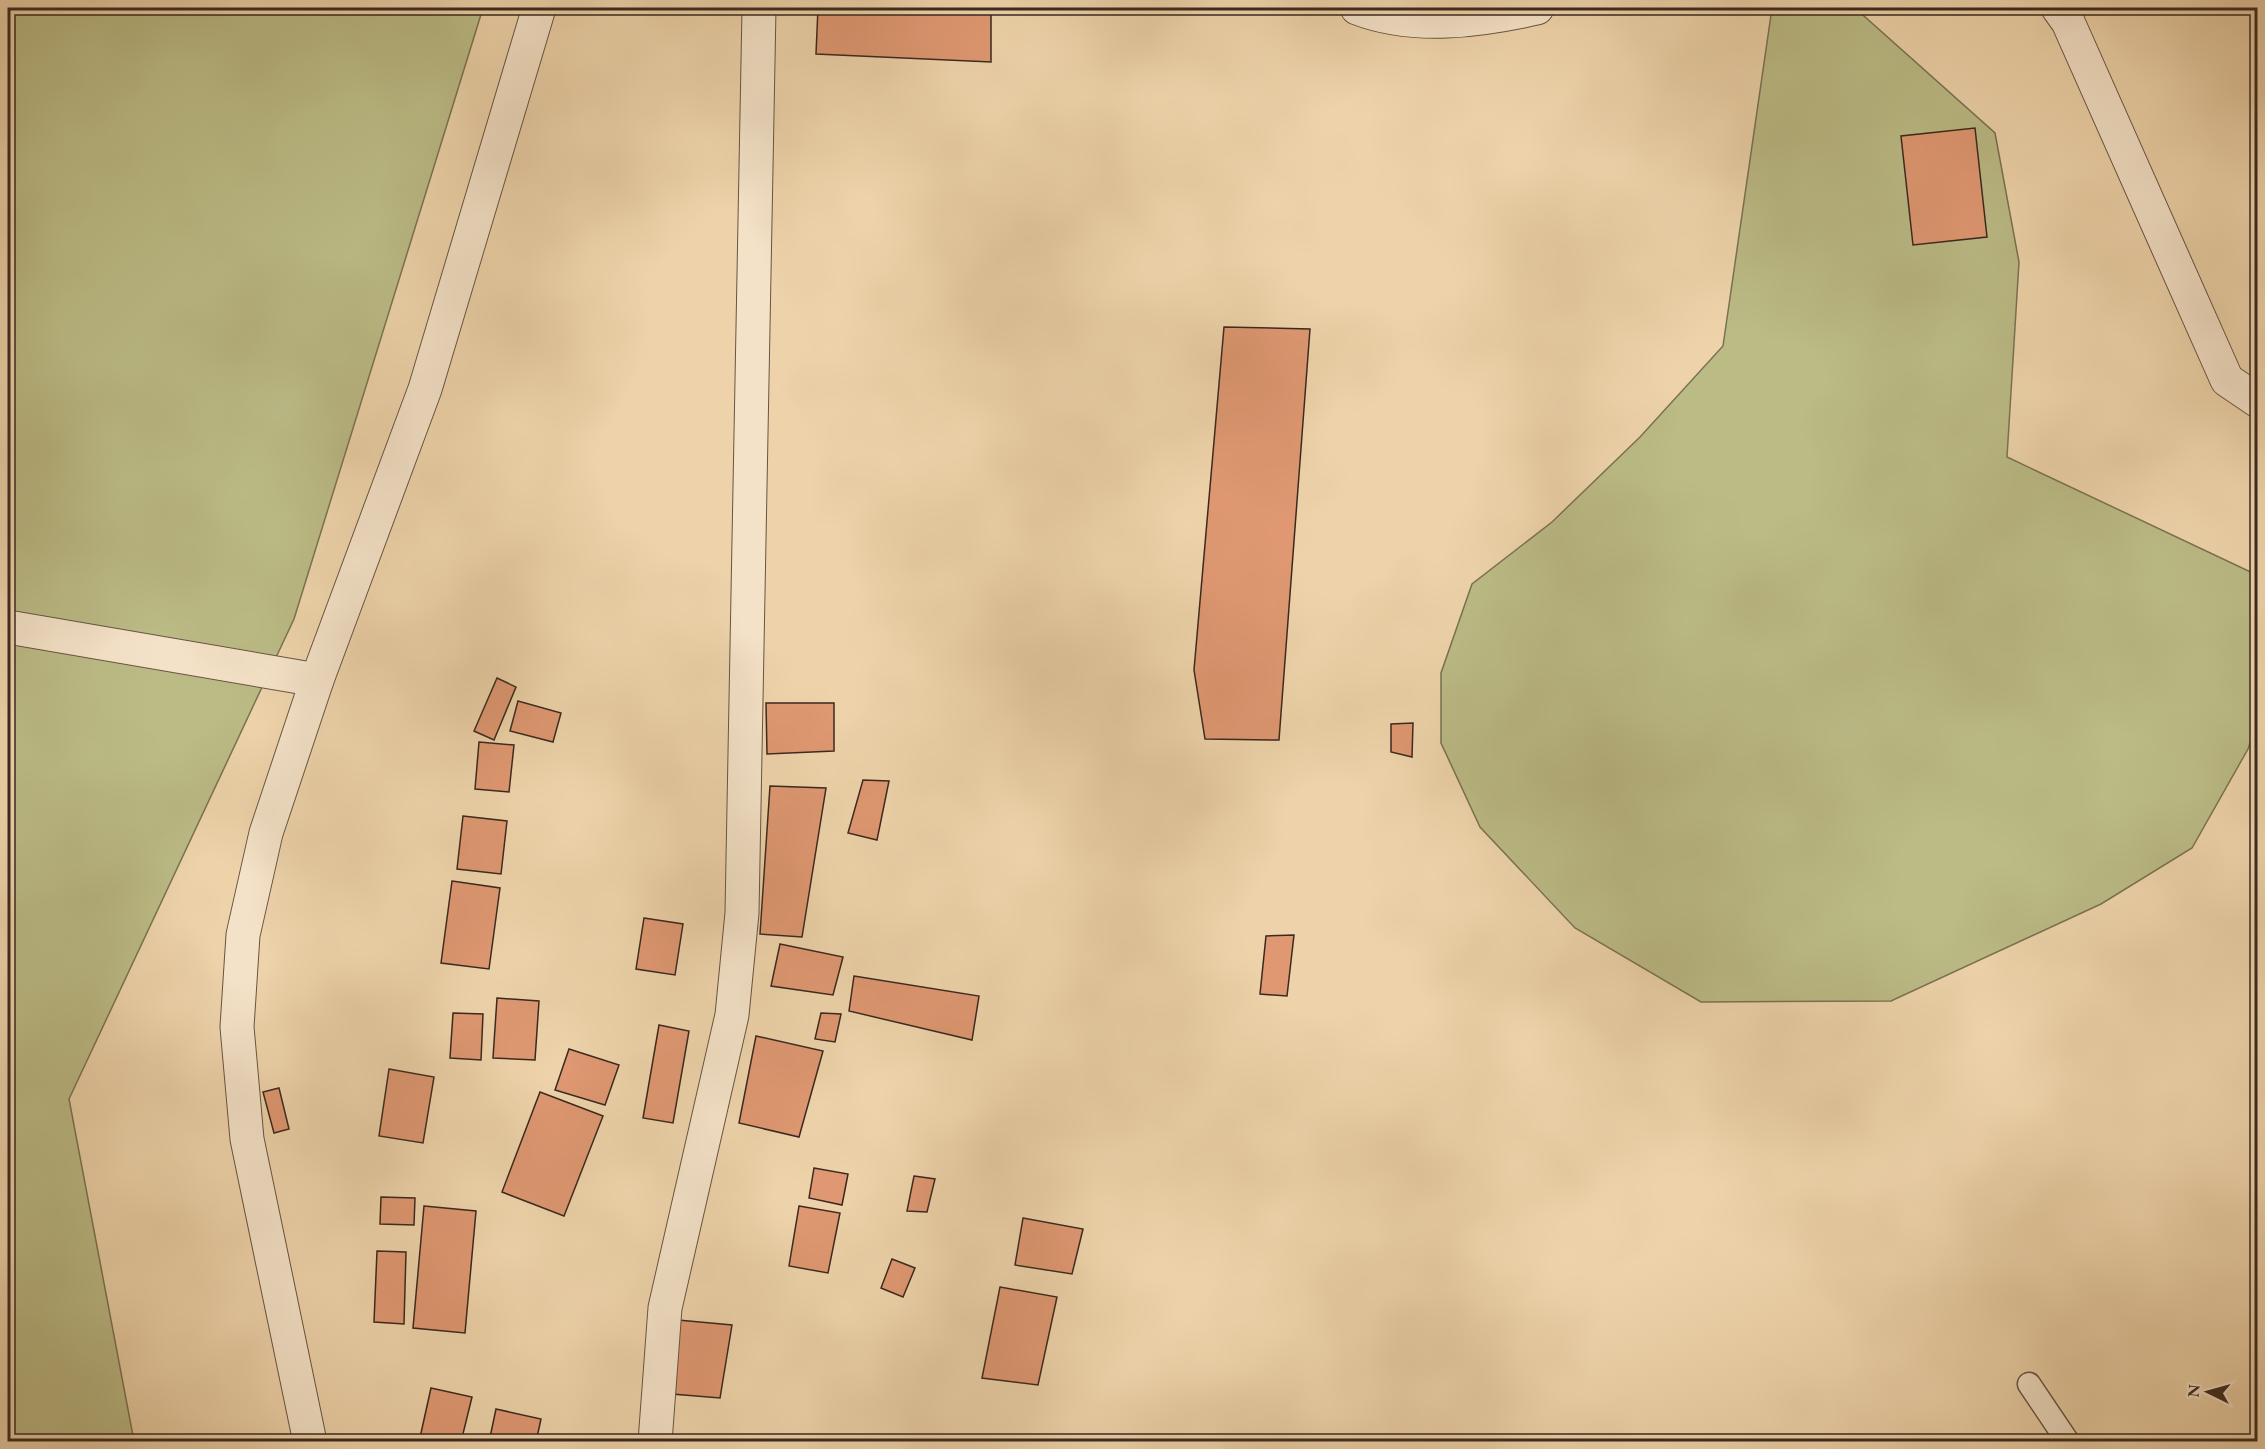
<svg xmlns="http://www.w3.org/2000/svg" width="2265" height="1449" font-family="'EB Garamond',serif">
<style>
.green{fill:#bbbb86;stroke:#7a7253;stroke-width:1.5}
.building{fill:#df9872;stroke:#3a2920;stroke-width:1.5}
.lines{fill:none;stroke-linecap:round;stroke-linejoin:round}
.service-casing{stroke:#675442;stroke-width:25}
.minor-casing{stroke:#675442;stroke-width:35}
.tertiary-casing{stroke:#675442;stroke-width:35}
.service{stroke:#f4e2c8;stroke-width:22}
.minor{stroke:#f4e2c8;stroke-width:33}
.tertiary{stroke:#f4e2c8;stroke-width:33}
</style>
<rect width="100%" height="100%" fill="#eed3aa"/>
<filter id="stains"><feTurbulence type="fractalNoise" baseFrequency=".00333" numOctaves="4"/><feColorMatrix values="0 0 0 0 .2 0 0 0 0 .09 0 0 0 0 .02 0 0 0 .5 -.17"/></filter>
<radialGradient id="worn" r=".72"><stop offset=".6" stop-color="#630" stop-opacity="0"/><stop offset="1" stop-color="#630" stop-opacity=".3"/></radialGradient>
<g class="green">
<path d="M8,8H483L294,619L69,1099L134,1441H8Z"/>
<path d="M1772,8H1855L1995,133L2019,262L2007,457L2257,575V723L2248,749L2192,848L2101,904L1891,1001L1701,1002L1575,928L1480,827L1441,743V673L1472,584L1552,522L1640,437L1723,346Z"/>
</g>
<g class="building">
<path d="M818,8H991V62L816,54Z"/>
<path d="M1975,128L1987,237L1913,245L1901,136Z"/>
<path d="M1224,327L1310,329L1279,740L1205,739L1194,670Z"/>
<path d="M497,678L516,687L494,740L474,731Z"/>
<path d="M518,701L561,713L553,742L510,731Z"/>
<path d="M766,703H834V751L767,754Z"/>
<path d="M1413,723L1412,757L1391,752V724Z"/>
<path d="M479,742L514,745L509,792L475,789Z"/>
<path d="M863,780L889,781L877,840L848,833Z"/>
<path d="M770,786L826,788L802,937L760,934Z"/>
<path d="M463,816L507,821L501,874L457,869Z"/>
<path d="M452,881L500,888L489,969L441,963Z"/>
<path d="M644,918L683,924L675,975L636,969Z"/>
<path d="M1294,935L1287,996L1260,994L1266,936Z"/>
<path d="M780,944L843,957L833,995L771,986Z"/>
<path d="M854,976L979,996L972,1040L849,1011Z"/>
<path d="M497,998L539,1001L535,1060L493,1058Z"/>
<path d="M453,1013L483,1014L481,1060L450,1058Z"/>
<path d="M821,1013L841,1014L835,1042L815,1039Z"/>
<path d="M659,1025L689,1031L673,1123L643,1118Z"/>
<path d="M756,1036L823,1051L799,1137L739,1123Z"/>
<path d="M569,1049L619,1065L605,1105L555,1090Z"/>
<path d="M389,1069L434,1077L423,1143L379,1136Z"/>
<path d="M279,1088L289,1129L274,1133L263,1092Z"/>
<path d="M540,1092L603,1116L564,1216L502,1192Z"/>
<path d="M814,1168L848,1174L842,1205L809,1198Z"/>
<path d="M914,1176L935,1179L927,1212L907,1211Z"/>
<path d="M381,1197L415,1198L414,1225L380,1224Z"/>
<path d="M424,1206L476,1211L465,1333L413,1328Z"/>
<path d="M799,1206L840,1213L828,1273L789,1266Z"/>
<path d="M1023,1218L1083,1229L1072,1274L1015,1265Z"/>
<path d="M377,1251L406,1252L404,1324L374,1322Z"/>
<path d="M892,1259L915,1268L903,1297L881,1288Z"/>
<path d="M1000,1287L1057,1297L1038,1385L982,1378Z"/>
<path d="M678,1320L732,1325L720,1398L672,1394Z"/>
<path d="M431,1388L472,1397L461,1442H419Z"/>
<path d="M496,1409L541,1419L536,1442H489Z"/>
</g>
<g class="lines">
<defs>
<path id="service" d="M2029,1384L2068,1442"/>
<g id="minor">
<path d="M1357,8C1414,30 1479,21 1537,8"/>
<path d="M2058,8L2068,22L2227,380L2258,401"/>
<path d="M8,627L317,680"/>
<path d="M655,1442L665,1308L732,1015L742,913L759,8"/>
</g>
<path id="tertiary" d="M310,1442L247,1139L237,1027L243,935L266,833L317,680L425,389L539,8"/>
</defs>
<use href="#service" class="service-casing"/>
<use href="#minor" class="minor-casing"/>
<use href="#tertiary" class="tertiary-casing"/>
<use href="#service" class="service"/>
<use href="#minor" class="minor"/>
<use href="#tertiary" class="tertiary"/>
</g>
<rect width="2265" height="1449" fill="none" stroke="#eed3aa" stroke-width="30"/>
<rect x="9" y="9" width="2247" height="1431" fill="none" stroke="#3a2920" stroke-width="3"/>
<rect x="15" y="15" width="2235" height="1419" fill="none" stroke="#3a2920" stroke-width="1.5"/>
<g transform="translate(2208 1392) rotate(275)" stroke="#f4e2c8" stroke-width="4.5" paint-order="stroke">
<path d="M0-4.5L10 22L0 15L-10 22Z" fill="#3a2920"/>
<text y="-9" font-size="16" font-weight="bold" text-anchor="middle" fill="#3a2920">N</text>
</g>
<rect width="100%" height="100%" filter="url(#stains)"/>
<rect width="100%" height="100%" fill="url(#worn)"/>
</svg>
